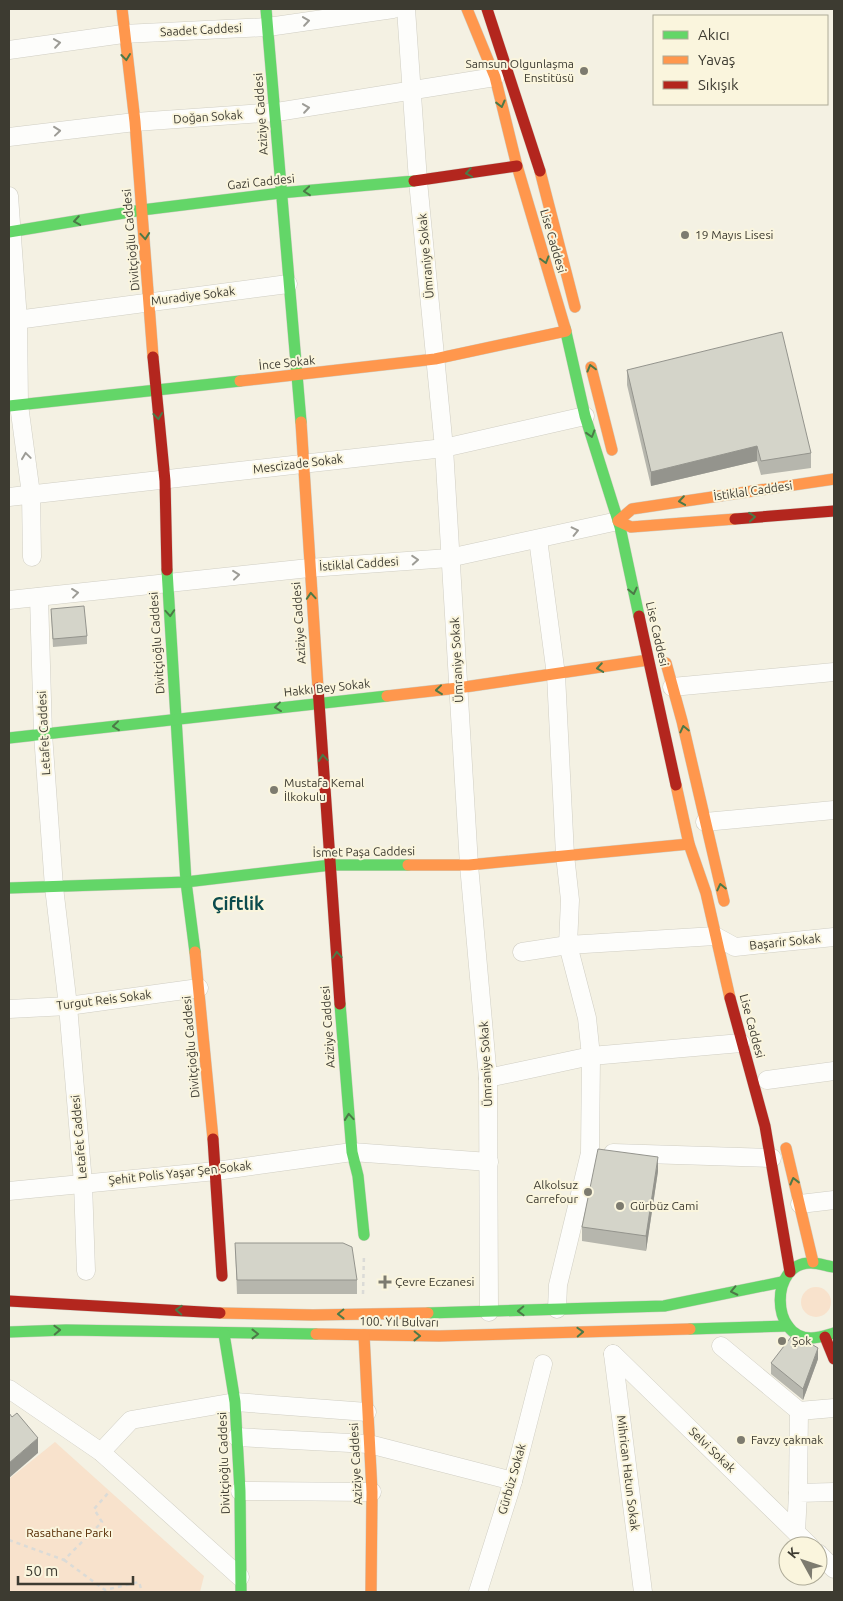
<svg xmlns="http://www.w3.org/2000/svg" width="843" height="1601" font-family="Ubuntu,sans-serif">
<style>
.green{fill:#f8e2cc}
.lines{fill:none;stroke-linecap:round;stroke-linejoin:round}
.street-casing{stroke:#d0cec3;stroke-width:19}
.fast-casing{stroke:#d0cec3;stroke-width:12}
.slow-casing{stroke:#d0cec3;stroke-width:12}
.jam-casing{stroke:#d0cec3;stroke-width:12}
.path{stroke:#dbdbd7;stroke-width:2.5;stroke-dasharray:4 4;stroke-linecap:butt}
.street{stroke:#fdfdfb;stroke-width:18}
.fast{stroke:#63d668;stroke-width:11}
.slow{stroke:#ff974d;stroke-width:11}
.jam{stroke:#b3261e;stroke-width:11}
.wall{fill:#b6b6ad}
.shaded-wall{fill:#94948d}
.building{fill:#d4d4c9;stroke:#94948d}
.oneway{stroke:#9d9c96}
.oneway2{stroke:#4c7947}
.poi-dot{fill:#7d7b6f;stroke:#faf5dd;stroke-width:2}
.labels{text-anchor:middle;stroke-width:4;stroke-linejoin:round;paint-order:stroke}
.street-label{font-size:12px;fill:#3d3b31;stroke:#faf5dd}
.poi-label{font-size:12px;fill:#3d3b31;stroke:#faf5dd;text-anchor:start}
.park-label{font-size:12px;fill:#542a00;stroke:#faf5dd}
.district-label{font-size:18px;font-weight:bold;fill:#0b4b4d;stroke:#faf5dd}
</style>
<rect width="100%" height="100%" fill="#f4f1e3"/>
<g class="green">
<circle cx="816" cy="1302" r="15"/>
<path d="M55,1442L204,1576L200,1592H9V1479Z"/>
</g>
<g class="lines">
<defs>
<g id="street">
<path d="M406,9L418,181L444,448L469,865L488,1078L489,1312"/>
<path d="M9,50L123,34L268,27L393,9"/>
<path d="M9,137L135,122L277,112L495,77"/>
<path d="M9,196L18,320L19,405L31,494L32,557"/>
<path d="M9,321L288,284"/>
<path d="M9,497L444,448L585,416"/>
<path d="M538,539L556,675L565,855L570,900L568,945L587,1018L591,1056L590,1153L558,1285L557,1309"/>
<path d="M39,597L43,734L54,887L68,1006L83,1183L86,1271"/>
<path d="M9,600L309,568L449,558L618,521"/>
<path d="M672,687L834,672"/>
<path d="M705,822L834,810"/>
<path d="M522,952L568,945L715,936L735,947L834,937"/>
<path d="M9,1009L68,1006L199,988"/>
<path d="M488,1078L591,1056L741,1043"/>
<path d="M767,1080L834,1071"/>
<path d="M613,1153L772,1158"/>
<path d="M9,1191L216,1171L352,1152L489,1162"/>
<path d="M800,1204L834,1200"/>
<path d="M721,1346L799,1411L834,1408"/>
<path d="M613,1354L810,1546"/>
<path d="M613,1354L643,1592"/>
<path d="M9,1389L101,1452L240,1577"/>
<path d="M237,1437L369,1444L513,1481"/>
<path d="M101,1452L131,1420L235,1402L367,1412"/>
<path d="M240,1491L372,1492"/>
<path d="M798,1493L799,1411"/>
<path d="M796,1532L798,1493L834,1492"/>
<path d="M818,1553L834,1569"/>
<path d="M478,1592L513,1481L543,1364"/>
</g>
<g id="fast">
<path d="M266,9L301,422"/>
<path d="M9,232L142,210L280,193L414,181"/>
<path d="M565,328L585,416L620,527L639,616"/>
<path d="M9,406L240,381"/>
<path d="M167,570L186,882L195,952"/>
<path d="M9,738L387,696"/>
<path d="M9,888L186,882L331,865H408"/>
<path d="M340,1004L352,1152L358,1176L364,1235"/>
<path d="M834,1267C827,1266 818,1263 811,1263C770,1262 770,1338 811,1338C818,1338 827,1335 834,1333"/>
<path d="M428,1313L664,1306L782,1282"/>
<path d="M690,1329L788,1326"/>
<path d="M9,1332L66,1330L316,1334"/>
<path d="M224,1334L235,1402L240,1491L241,1592"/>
</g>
<g id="slow">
<path d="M122,9L135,122L153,357"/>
<path d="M467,9L495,77L517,166L565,328"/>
<path d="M540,171L575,307"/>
<path d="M591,367L612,450"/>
<path d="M240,381L435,359L566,331"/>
<path d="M301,422L318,688"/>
<path d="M735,519L631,527L618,521L632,509L834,479"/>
<path d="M666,663L682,721L724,901"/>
<path d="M387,696L458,688L648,660"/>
<path d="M676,785L689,844L706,893L730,998"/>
<path d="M408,865H469L689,844"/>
<path d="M195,952L213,1139"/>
<path d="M786,1148L813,1262"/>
<path d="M220,1313L313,1315L428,1313"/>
<path d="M316,1334L439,1336L690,1329"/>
<path d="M364,1335L372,1492L371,1592"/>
</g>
<g id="jam">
<path d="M487,9L540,171"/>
<path d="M414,181L517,166"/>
<path d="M153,357L165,481L167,570"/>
<path d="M735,519L834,511"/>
<path d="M639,616L676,785"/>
<path d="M318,688L340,1004"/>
<path d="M730,998L765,1126L790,1272"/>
<path d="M213,1139L222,1276"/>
<path d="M9,1301L220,1313"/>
<path d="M825,1337L834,1359"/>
</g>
</defs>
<use href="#street" class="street-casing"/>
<use href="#fast" class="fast-casing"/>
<use href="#slow" class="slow-casing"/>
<use href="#jam" class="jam-casing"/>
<g class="path">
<path d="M363,1294L364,1254"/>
<path d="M9,1540L64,1560L102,1522L94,1509L110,1491"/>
<path d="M64,1560L105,1590L139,1582L142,1592"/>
</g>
<use href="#street" class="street"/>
<use href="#fast" class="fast"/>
<use href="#slow" class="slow"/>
<use href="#jam" class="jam"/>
</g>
<g class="wall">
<path d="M627,370L811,453V468L761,475L757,461L651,486L627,385Z"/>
<path d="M51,609L87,636V644L53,647Z"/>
<path d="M658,1171L646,1251L582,1241V1227Z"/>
<path d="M235,1243L357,1280V1294H237Z"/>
<path d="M818,1359L803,1400L771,1374V1363Z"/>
</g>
<g class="shaded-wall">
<path d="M757,446V461L651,486V472Z"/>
<path d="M658,1157V1171L646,1251V1236Z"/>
<path d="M818,1348V1359L803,1400V1389Z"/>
<path d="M38,1438V1453L9,1478V1463Z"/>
</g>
<g class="building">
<path d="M782,332L811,453L761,461L757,446L651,472L627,370Z"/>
<path d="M84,606L87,636L53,639L51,609Z"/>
<path d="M598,1149L658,1157L646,1236L582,1227Z"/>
<path d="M235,1243H343L352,1247L357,1280H237Z"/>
<path d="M791,1337L808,1342L818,1348L803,1389L771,1363Z"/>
<path d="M9,1413L12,1417L17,1413L38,1438L9,1463Z"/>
</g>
<defs><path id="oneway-chevron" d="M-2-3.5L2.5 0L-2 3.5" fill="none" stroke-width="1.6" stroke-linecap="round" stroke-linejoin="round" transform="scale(1.25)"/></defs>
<g class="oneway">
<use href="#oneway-chevron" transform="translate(306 21) rotate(-8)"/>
<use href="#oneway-chevron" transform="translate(57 43) rotate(-8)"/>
<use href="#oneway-chevron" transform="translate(306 108) rotate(-8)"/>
<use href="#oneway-chevron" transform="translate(57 131) rotate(-6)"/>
<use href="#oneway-chevron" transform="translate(26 456) rotate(-98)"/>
<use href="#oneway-chevron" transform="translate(575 531) rotate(-13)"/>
<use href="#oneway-chevron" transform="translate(415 560) rotate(-4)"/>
<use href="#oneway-chevron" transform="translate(236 575) rotate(-6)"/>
<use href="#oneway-chevron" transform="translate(75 593) rotate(-7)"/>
</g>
<g class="oneway2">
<use href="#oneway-chevron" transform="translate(126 57) rotate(83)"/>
<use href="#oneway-chevron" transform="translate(501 104) rotate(76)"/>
<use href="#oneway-chevron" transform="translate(469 173) rotate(171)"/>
<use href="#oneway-chevron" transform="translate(307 191) rotate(175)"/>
<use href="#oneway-chevron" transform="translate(77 221) rotate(171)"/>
<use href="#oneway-chevron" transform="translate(145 236) rotate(85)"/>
<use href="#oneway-chevron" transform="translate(545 260) rotate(74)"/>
<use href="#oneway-chevron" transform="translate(591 368) rotate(-105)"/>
<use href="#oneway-chevron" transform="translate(158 416) rotate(84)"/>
<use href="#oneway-chevron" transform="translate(591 434) rotate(73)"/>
<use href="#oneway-chevron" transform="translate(682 501) rotate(172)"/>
<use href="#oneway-chevron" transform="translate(752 517) rotate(-5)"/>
<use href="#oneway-chevron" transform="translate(633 591) rotate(77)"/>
<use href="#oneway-chevron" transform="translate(311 596) rotate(-94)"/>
<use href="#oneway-chevron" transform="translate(170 613) rotate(86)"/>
<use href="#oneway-chevron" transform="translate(600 668) rotate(171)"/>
<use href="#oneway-chevron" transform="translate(439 690) rotate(174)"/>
<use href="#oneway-chevron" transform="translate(278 707) rotate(173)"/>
<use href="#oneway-chevron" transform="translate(116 726) rotate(174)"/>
<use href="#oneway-chevron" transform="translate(684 729) rotate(-103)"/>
<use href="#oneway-chevron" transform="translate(323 758) rotate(-95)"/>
<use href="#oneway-chevron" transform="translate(721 887) rotate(-103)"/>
<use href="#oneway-chevron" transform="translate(337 955) rotate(-94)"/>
<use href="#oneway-chevron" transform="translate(349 1117) rotate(-95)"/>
<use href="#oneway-chevron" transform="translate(794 1181) rotate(-104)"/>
<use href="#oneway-chevron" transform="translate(734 1291) rotate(168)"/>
<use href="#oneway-chevron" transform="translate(179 1310) rotate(-177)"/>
<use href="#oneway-chevron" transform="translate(521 1311) rotate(178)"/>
<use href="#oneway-chevron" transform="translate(341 1314) rotate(179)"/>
<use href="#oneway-chevron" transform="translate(57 1330) rotate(-2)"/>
<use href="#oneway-chevron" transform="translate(580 1332) rotate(-2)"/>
<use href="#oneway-chevron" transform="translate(255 1334)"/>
<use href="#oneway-chevron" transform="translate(417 1336) rotate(1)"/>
</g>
<g class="poi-dot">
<circle cx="584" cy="71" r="5"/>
<circle cx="685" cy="235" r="5"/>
<circle cx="274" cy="790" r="5"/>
<circle cx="588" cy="1192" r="5"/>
<circle cx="620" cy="1206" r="5"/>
<path d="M382.5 1274.5h5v5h5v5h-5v5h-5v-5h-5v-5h5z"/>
<circle cx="782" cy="1341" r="5"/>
<circle cx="741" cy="1440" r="5"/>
</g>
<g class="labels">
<g class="street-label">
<text transform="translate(201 30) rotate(-3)" y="4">Saadet Caddesi</text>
<text transform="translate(261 114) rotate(-94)" y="4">Aziziye Caddesi</text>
<text transform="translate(208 117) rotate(-4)" y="4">Doğan Sokak</text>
<text transform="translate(261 182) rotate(-6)" y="4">Gazi Caddesi</text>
<text transform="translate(131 240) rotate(-95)" y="4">Divitçioğlu Caddesi</text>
<text transform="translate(553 241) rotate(74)" y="4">Lise Caddesi</text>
<text transform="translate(426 256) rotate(-95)" y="4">Ümraniye Sokak</text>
<text transform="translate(193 296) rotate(-7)" y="4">Muradiye Sokak</text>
<text transform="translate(287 363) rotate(-6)" y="4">İnce Sokak</text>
<text transform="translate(298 464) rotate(-7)" y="4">Mescizade Sokak</text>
<text transform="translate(753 491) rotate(-8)" y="4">İstiklal Caddesi</text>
<text transform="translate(359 564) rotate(-4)" y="4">İstiklal Caddesi</text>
<text transform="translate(299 623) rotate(-94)" y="4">Aziziye Caddesi</text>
<text transform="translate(657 634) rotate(77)" y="4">Lise Caddesi</text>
<text transform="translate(157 643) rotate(-94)" y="4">Divitçioğlu Caddesi</text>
<text transform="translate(457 660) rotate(-93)" y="4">Ümraniye Sokak</text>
<text transform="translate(327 688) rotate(-6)" y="4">Hakkı Bey Sokak</text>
<text transform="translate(44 733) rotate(-93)" y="4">Letafet Caddesi</text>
<text transform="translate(364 852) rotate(-1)" y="4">İsmet Paşa Caddesi</text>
<text transform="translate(785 942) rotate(-6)" y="4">Başarir Sokak</text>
<text transform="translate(104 1000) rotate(-7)" y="4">Turgut Reis Sokak</text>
<text transform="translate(752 1026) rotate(75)" y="4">Lise Caddesi</text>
<text transform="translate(328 1027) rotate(-94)" y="4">Aziziye Caddesi</text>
<text transform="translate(191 1047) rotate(-95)" y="4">Divitçioğlu Caddesi</text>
<text transform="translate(486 1064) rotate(-93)" y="4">Ümraniye Sokak</text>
<text transform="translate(79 1137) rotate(-95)" y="4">Letafet Caddesi</text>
<text transform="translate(180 1173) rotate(-6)" y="4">Şehit Polis Yaşar Şen Sokak</text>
<text transform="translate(399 1322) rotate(1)" y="4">100. Yıl Bulvarı</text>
<text transform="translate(712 1450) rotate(44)" y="4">Selvi Sokak</text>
<text transform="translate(224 1463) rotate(-92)" y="4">Divitçioğlu Caddesi</text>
<text transform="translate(356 1464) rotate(-93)" y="4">Aziziye Caddesi</text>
<text transform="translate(628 1473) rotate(83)" y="4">Mihrican Hatun Sokak</text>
<text transform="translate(512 1479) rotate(-74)" y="4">Gürbüz Sokak</text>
</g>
<g class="poi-label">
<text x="574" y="68" text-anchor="end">Samsun Olgunlaşma<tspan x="574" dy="14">Enstitüsü</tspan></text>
<text x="695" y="239">19 Mayıs Lisesi</text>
<text x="284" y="787">Mustafa Kemal<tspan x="284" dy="14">İlkokulu</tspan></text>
<text x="578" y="1189" text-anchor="end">Alkolsuz<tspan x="578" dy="14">Carrefour</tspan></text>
<text x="630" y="1210">Gürbüz Cami</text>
<text x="395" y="1286">Çevre Eczanesi</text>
<text x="792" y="1345">Şok</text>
<text x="751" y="1444">Favzy çakmak</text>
</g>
<g class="park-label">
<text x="69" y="1537">Rasathane Parkı</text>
</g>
<g class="district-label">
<text x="238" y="910">Çiftlik</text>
</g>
</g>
<rect width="843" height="1601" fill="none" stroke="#3d3b31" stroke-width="20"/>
<rect x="653" y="15" width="175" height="90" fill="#faf5dd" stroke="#aeab98"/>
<rect x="663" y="31" width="25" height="8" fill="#63d668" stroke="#aeab98"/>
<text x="698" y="40" font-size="15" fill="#3d3b31">Akıcı</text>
<rect x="663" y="56" width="25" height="8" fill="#ff974d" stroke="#aeab98"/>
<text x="698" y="65" font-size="15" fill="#3d3b31">Yavaş</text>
<rect x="663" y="81" width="25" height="8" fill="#b3261e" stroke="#aeab98"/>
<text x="698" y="90" font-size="15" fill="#3d3b31">Sıkışık</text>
<g transform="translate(803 1561) rotate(310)"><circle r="24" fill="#faf5dd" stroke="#aeab98"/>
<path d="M0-4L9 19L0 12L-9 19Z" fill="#7d7b6f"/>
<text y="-8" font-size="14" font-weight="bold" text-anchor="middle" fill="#3d3b31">K</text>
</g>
<path d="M18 1576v8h115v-8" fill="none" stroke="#3d3b31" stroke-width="2.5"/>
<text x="25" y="1576" font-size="15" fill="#3d3b31" stroke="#faf5dd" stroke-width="4" paint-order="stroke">50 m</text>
</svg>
